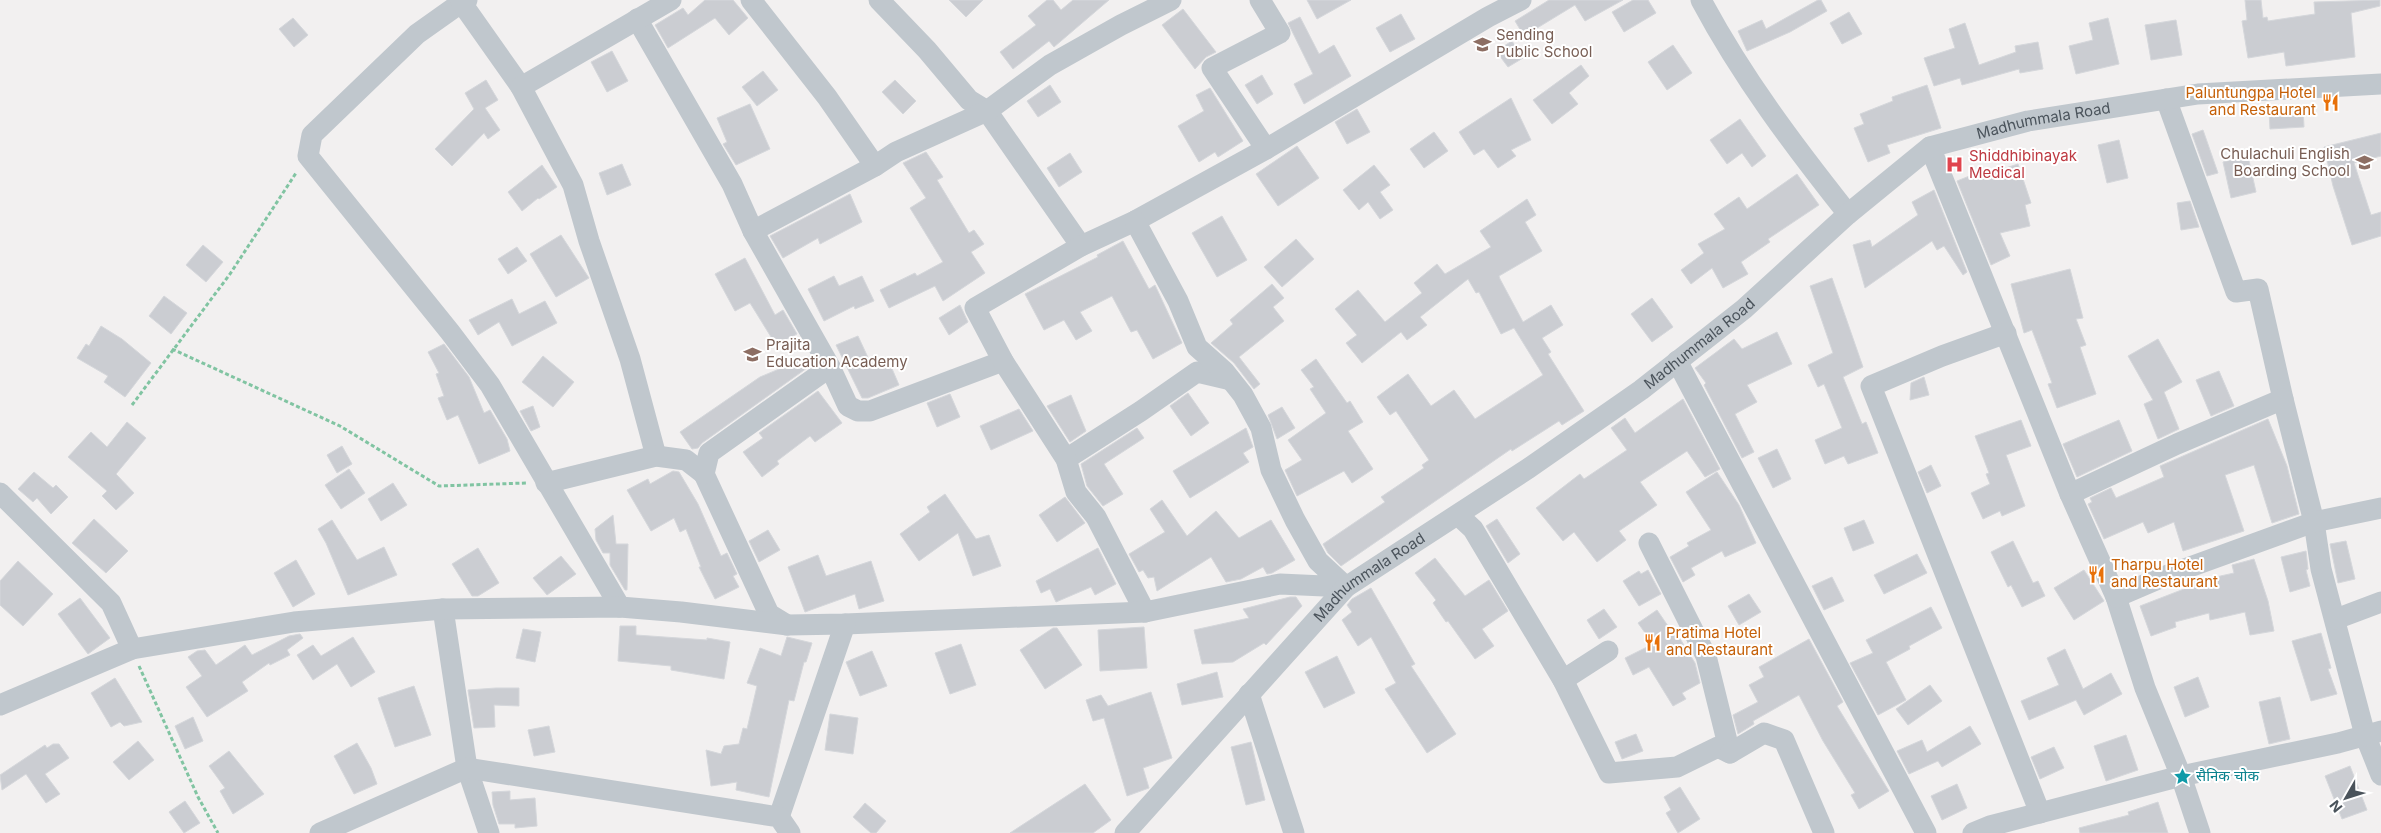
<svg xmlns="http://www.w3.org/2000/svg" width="2381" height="833" font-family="Inter,'Noto Sans Devanagari',sans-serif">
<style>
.building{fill:#cbcdd2;stroke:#d5d7db}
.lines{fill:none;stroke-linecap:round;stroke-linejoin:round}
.path{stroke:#81c4a2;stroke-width:3;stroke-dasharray:4 2.5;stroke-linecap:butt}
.minor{stroke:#c0c7cd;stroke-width:21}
.labels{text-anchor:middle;stroke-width:4;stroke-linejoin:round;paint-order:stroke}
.education-label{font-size:15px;fill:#785e54;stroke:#fff;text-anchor:start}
.food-label{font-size:15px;fill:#c56008;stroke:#fff;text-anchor:start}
.street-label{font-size:15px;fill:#4a535b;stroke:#fff}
.health-label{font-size:15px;fill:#be3a42;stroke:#fff;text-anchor:start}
.culture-label{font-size:15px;fill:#0d838f;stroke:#fff;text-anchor:start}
</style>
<rect width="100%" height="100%" fill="#f2f0f0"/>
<g class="building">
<path d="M705,0H733L748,18L729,35L715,18L668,48L655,25L683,8L688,15Z"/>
<path d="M949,0H983L966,17Z"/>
<path d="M1047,0H1053L1061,10L1073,0H1109L1054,47L1049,41L1013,69L1000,52L1036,25L1028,16Z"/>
<path d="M1307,0H1351L1317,19Z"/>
<path d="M1549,0H1623L1585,21L1575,5L1524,36L1515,21Z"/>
<path d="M1633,0H1648L1656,13L1624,32L1612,12Z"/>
<path d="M1818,0H1821L1827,11L1790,32L1747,51L1738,31L1762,20L1766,29Z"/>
<path d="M2245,0H2261L2263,18L2267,17L2268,21L2315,14L2314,2L2380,0V6L2351,13L2355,57L2286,66L2284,52L2248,58L2242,21L2247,20Z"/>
<path d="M1183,9L1216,52L1206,57L1195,69L1162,25Z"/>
<path d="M1849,12L1862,34L1842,44L1830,23Z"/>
<path d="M1401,14L1415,39L1390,52L1376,28Z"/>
<path d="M1300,17L1319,54L1334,45L1351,76L1304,104L1294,84L1313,74L1288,23Z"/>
<path d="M293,18L308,35L294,47L279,29Z"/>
<path d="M2108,18L2119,64L2076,74L2069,46L2093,40L2089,23Z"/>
<path d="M2176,20L2182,55L2151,60L2145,25Z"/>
<path d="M1965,23L1979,65L2016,52L2015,46L2038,42L2043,69L2020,73L2019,69L1962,85L1960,78L1934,86L1924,58L1955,48L1949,29Z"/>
<path d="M1512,41L1523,58L1508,67L1496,51Z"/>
<path d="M1673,45L1692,73L1667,90L1648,62Z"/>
<path d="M612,51L628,81L607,92L591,62Z"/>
<path d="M1581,65L1589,76L1569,93L1578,104L1552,124L1533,100Z"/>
<path d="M763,71L778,90L757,106L742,87Z"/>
<path d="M1262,75L1273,94L1257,104L1245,85Z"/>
<path d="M486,80L498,100L485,108L500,130L488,139L484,133L452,166L435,149L474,109L465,93Z"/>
<path d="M895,80L916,101L903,114L882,92Z"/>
<path d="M1050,85L1061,102L1038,117L1027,101Z"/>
<path d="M1927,85L1941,128L1887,145L1890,153L1868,162L1854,128L1864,124L1860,114L1893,101L1892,97Z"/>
<path d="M1210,88L1243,141L1218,157L1215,152L1199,162L1178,126L1204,111L1196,95Z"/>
<path d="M1511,98L1531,140L1511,150L1516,156L1498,168L1484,149L1474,155L1459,132Z"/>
<path d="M750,104L770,149L736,165L723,144L727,142L717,118Z"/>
<path d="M2303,108L2304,127L2270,129L2269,110Z"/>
<path d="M1357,109L1370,132L1347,144L1335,122Z"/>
<path d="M1740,119L1766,156L1752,167L1742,153L1727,164L1710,140Z"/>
<path d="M2203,130L2218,173L2207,176L2192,134Z"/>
<path d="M1434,132L1448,151L1424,168L1410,149Z"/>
<path d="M2381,133V156L2354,163L2371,215L2381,212V236L2352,245L2333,186L2324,147Z"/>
<path d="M2119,140L2128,178L2107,183L2098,145Z"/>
<path d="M1297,146L1319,178L1278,206L1256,174Z"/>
<path d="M926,152L943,177L937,180L969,233L974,230L984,244L971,252L985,273L943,301L935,286L889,308L880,290L915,273L917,276L943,262L910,208L926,198L903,163Z"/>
<path d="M1070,153L1082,172L1059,187L1047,168Z"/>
<path d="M2248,156L2256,192L2231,198L2223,162Z"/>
<path d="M622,164L631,185L607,195L599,173Z"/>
<path d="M2018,164L2031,203L2025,205L2030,226L2000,233L2010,256L1991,265L1957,181L1982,171L1984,175Z"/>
<path d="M542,165L557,187L539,199L538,198L522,211L508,192Z"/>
<path d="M1374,165L1390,185L1380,192L1393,210L1380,219L1368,202L1359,210L1343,190Z"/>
<path d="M1797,174L1819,205L1768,239L1770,242L1741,262L1748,274L1723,288L1712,268L1691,284L1681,270L1704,253L1698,244L1725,229L1714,214L1739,197L1747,209Z"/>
<path d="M1934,190L1967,272L1963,275L1944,246L1937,250L1932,241L1865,288L1853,245L1870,240L1872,247L1918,215L1912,202Z"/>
<path d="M850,194L862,222L820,244L818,238L783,258L770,236Z"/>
<path d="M1527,199L1536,215L1525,222L1542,251L1499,276L1500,279L1523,322L1551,305L1563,325L1542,338L1551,352L1548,354L1584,411L1562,425L1559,421L1512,451L1511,449L1341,566L1328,553L1323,544L1385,502L1381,497L1424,468L1422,465L1429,460L1396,411L1390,415L1377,397L1408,374L1431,406L1454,390L1475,419L1543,375L1514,328L1501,334L1479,292L1476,293L1468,279L1420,317L1427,325L1407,340L1401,332L1362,363L1346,343L1357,335L1335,309L1358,290L1385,322L1422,293L1414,283L1437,264L1445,274L1491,247L1480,231Z"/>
<path d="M2190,201L2199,227L2181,230L2177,203Z"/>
<path d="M1222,216L1247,260L1217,277L1192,233Z"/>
<path d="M561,235L589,278L556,297L530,254Z"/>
<path d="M1296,239L1314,259L1282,287L1264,267Z"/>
<path d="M1123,241L1149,289L1155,285L1182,343L1153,359L1137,330L1131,332L1112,296L1080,312L1092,331L1076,340L1064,320L1044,330L1025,294L1098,257L1097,255Z"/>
<path d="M203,245L223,262L206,282L186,265Z"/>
<path d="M517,247L527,261L508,274L498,259Z"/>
<path d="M745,258L775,315L783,310L797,334L776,345L750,303L735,311L715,274Z"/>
<path d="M2070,269L2083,318L2076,319L2086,345L2080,347L2096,394L2057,408L2048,384L2052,383L2032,330L2024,333L2011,284Z"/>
<path d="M834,276L839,286L862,276L874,301L855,309L854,306L824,321L808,289Z"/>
<path d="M1832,278L1863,367L1843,377L1862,424L1866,422L1878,453L1848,464L1844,456L1825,464L1815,440L1842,428L1824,384L1818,387L1808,365L1833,353L1810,286Z"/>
<path d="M1272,284L1284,298L1273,307L1284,321L1239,357L1260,384L1254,389L1234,363L1211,343L1233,324L1230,320Z"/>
<path d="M164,296L187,313L171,334L149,316Z"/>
<path d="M1652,298L1673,327L1652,342L1631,314Z"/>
<path d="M512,299L519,314L545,301L557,323L512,346L499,322L478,335L469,320Z"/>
<path d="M960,305L968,322L949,335L939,318Z"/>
<path d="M101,326L122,339L151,363L125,397L104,382L108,376L77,358L86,344L89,346Z"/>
<path d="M1777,332L1792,364L1747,385L1757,402L1735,414L1754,452L1742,458L1704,385L1706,383L1695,368L1734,339L1742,349Z"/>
<path d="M858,336L871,364L887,357L899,385L868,398H862L836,345Z"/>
<path d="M2158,339L2182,382L2164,392L2179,429L2158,439L2144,404L2153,400L2128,356Z"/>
<path d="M444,344L469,377L484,413L490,410L507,439L510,451L479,464L458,415L447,420L438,398L444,396L436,374L439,373L428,352Z"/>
<path d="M543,356L574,382L553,407L522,382Z"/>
<path d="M810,356L814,363L702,443L698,448L692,449L680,432L760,377Z"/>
<path d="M1316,359L1347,403L1350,401L1363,422L1348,431L1373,469L1352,483L1344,471L1297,496L1285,470L1302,460L1288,440L1326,413L1310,389L1314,387L1301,370Z"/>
<path d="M2219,371L2234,406L2211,416L2196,380Z"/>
<path d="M1924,377L1929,395L1910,400L1911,383Z"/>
<path d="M818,391L842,423L815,442L810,436L777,461L779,464L762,477L743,452L763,438L759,433Z"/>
<path d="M1188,393L1209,423L1191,436L1170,406Z"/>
<path d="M950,394L960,417L937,427L927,403Z"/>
<path d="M1071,395L1086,431L1070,442L1047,406Z"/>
<path d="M1683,399L1720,469L1705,477L1687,451L1640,482L1657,505L1619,531L1626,540L1597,562L1574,532L1563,541L1536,508L1580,474L1584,479L1627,450L1611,428L1625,418L1635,433Z"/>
<path d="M533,406L540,427L531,431L520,411Z"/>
<path d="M1282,407L1295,428L1277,439L1268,415Z"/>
<path d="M1019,409L1033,431L991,450L980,426Z"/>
<path d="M2268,419L2287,466L2299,514L2272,523L2254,465L2225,475L2244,531L2183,551L2174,522L2148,533L2143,522L2104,539L2088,504L2092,502L2090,498L2111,488L2116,498L2164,477L2160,466Z"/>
<path d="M2021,420L2031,446L2006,455L2025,506L2002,516L2000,511L1983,519L1971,493L1990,484L1986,474L1989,473L1975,436Z"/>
<path d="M2119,420L2132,451L2077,477L2063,444Z"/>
<path d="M127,422L146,438L116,474L134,493L116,510L102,496L107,491L68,457L91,432L107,447Z"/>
<path d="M1137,428L1144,438L1104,464L1123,494L1103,506L1087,486L1081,464Z"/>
<path d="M1246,428L1253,447L1243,453L1249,462L1190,498L1173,471Z"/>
<path d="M342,446L352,464L337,473L327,455Z"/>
<path d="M1777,449L1791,479L1773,488L1758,458Z"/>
<path d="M1931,465L1941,486L1927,493L1918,472Z"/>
<path d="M349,469L365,493L341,509L325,485Z"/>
<path d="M673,471L679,472L698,504L721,556L727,553L737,574L733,576L739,587L715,599L699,567H701L686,529L680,532L674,518L651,531L627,490L648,479L650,484Z"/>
<path d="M34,472L53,488L56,485L68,497L51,514L37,498L33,502L18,489Z"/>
<path d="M1717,472L1739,505L1756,543L1725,557L1722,551L1691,568L1695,575L1683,582L1670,557L1689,546L1687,543L1711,530L1686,492Z"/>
<path d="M393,483L407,505L381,521L368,499Z"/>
<path d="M945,494L976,539L989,535L1001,566L973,576L958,533L919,561L900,534L930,512L927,507Z"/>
<path d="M1065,497L1085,523L1057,542L1039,515Z"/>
<path d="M1162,500L1187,536L1216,511L1239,538L1271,520L1295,560L1272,573L1267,574L1263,567L1241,579L1226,582L1211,557L1157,591L1154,577L1148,578L1143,570L1139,572L1129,554L1165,532L1150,509Z"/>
<path d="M613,515L616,544H628L627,590H625L610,565V553H603L596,540L595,529Z"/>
<path d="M94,519L128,551L106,573L72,543Z"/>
<path d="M1497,519L1520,554L1508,563L1486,526Z"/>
<path d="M332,520L357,560L384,547L397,575L348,595L326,543L318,529Z"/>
<path d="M1864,520L1874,543L1853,551L1844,528Z"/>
<path d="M768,530L780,550L759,562L749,541Z"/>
<path d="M2013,541L2033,583L2038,581L2045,596L2022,607L2011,585L2008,587L1991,552Z"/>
<path d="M2346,541L2355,579L2338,583L2330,544Z"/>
<path d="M478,548L499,583L478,596H472L452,564Z"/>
<path d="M1098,548L1116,584L1095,595L1091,587L1056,602L1050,589L1041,593L1036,581Z"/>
<path d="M2306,551L2308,569L2306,570L2310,586L2290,592L2281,557Z"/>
<path d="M1917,554L1927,573L1884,594L1874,575Z"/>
<path d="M818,555L826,576L871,561L884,601L859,609L855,594L805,612L788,567Z"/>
<path d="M561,556L576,574L547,595L533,578Z"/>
<path d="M1435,558L1465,596L1489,580L1508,611L1482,629L1494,646L1475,659L1448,621L1446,622L1433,603L1436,600L1415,573Z"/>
<path d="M2254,559L2268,601L2274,631L2250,635L2245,612L2210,620L2209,613L2175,622L2176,627L2151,636L2140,606L2184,589L2183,583L2188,581L2197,578L2198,581L2234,573L2232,565Z"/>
<path d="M296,560L315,594L293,607L274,573Z"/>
<path d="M18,561L53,594L23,626L0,605V581Z"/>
<path d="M1648,570L1661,594L1639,606L1623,581L1639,571L1641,574Z"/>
<path d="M2084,570L2104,601L2074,620L2054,588Z"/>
<path d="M1832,577L1844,601L1824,610L1812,586Z"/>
<path d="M1371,588L1415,664L1411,666L1456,734L1427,753L1385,689L1396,683L1371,637L1358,646L1342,620L1352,612L1347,605L1352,599Z"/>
<path d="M1749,594L1761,612L1739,625L1728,606Z"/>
<path d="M1290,597H1296L1302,606L1266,645L1264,643L1233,662L1202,664L1194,630L1249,618L1243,609Z"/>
<path d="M80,598L110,638L88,654L58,614Z"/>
<path d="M1931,607L1942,628L1909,646L1910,649L1886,662L1906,700L1878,715L1850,663L1873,653L1866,640Z"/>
<path d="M1604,609L1617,627L1599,639L1587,620Z"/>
<path d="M1657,610L1677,639L1679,637L1695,663L1700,683L1682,693L1686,699L1673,706L1649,667L1633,675L1625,658L1653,644L1638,623Z"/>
<path d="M620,626H636V635L707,640V638L730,642L724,679L671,670V666L618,661Z"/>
<path d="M1144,627L1147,668L1100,671L1098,630Z"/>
<path d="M1053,628H1057L1082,665L1045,689L1020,650Z"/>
<path d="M523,629L541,632L535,662L516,658Z"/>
<path d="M2321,633L2331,668L2328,669L2337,694L2311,701L2292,641Z"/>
<path d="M300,634L303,638L287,650L290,655L270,665L269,663L242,682L248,691L207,717L186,687L202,676L188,657L197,651L205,650L216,665L245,645L252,655L289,636Z"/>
<path d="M353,637L375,672L351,687L337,664L313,680L297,655L313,645L321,656Z"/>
<path d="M787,637L812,643L806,662H804L794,701L789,700L769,797L736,790L737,782L711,786L706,750L721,754L724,746L739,744L743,728L747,729L757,686L747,683L760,648L781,656Z"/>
<path d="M1809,639L1843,702L1837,706L1889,791L1859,809L1851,795L1855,793L1823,741L1799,695L1753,721L1754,724L1738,734L1733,715L1758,702L1749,685L1764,677L1759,667Z"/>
<path d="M961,644L976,685L950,694L935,653Z"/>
<path d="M2065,649L2083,689L2111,673L2122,694L2084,715L2076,700L2029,720L2021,701L2059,685L2047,658Z"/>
<path d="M872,651L887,686L860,696L846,662Z"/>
<path d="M1337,656L1355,693L1324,708L1305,672Z"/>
<path d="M1217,672L1223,697L1182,705L1177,684Z"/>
<path d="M2198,677L2209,707L2185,717L2174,687Z"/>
<path d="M115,678L142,722L124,726L120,722L111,727L91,693Z"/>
<path d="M1930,685L1942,701L1908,725L1896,709Z"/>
<path d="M414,686L431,735L395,747L378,698Z"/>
<path d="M496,688H519V706L494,705L495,727L474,728L468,690Z"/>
<path d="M1151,692L1172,758L1143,768L1149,788L1127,796L1104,718L1093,721L1086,700L1101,695L1108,706Z"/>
<path d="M2280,697L2290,739L2269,744L2259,702Z"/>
<path d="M830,714L858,718L853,754L825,750Z"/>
<path d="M193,717L203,741L185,749L175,726Z"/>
<path d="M549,726L555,752L534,756L528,730Z"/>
<path d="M1970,726L1981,744L1942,767L1938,761L1909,774L1897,751L1922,740L1927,752Z"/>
<path d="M1636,734L1643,751L1622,759L1615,742Z"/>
<path d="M2126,735L2138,770L2106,781L2094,746Z"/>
<path d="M138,741L154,760L129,780L113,762Z"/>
<path d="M1251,742L1265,800L1246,805L1231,747Z"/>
<path d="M357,743L371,768L377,784L354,794L334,756Z"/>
<path d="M53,744H59L69,758L45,774L60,794L46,803L26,774L2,790L0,775L45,745L47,748Z"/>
<path d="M2054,747L2064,768L2040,779L2031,757Z"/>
<path d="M229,751L264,794L233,814L220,791L225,788L209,766Z"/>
<path d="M2350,766L2367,810L2342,819L2325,776Z"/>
<path d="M1085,784L1111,820L1093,833H1010Z"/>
<path d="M1957,784L1967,808L1942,820L1931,796Z"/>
<path d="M1680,787L1700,819L1678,833L1666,813L1671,810L1664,797Z"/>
<path d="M510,791V800L535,798L537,826L515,828V824H499L493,805L492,792Z"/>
<path d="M185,801L200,823L184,833L169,812Z"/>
<path d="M2158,802L2168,833H2080L2079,828L2129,815L2128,812Z"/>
<path d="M865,803L886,821L876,833H871L853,817Z"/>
</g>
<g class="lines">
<g class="path">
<path d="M172,349L340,426L439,486L526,483"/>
<path d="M132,405L230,274L296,173"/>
<path d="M139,666L198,797L218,833"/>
</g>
<g class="minor">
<path d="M465,0L417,34L312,135L308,156L450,332L490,385L620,607"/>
<path d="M467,0L461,2L521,87"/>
<path d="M751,0L827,97L875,166"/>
<path d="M879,0L927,50L969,100L987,111L1081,246"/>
<path d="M1260,0L1280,33L1212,68L1266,149"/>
<path d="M1701,0C1742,77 1794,146 1848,214"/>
<path d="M637,19L732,184L753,231L830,367L848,406L858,411H870L1003,361"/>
<path d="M2166,99L2236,292L2258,289L2283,399"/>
<path d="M1930,147L2070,494L2116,597L2145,688L2181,776L2200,833"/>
<path d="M753,231L875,166L896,152L987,111L1050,65L1121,25L1171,0"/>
<path d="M2006,333L1942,356L1871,386L2040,813"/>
<path d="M1677,361L1926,833"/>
<path d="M656,456L630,359L589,241L573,185L521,87L671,0"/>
<path d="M1066,459L1141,411L1197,372L1231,380"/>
<path d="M704,474L769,614L787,625"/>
<path d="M546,483L656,456L686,460L704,474L709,453L830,367"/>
<path d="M0,493L111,603L132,649"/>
<path d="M2070,494L2177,444L2283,399L2314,522L2321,569L2365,735L2381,775"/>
<path d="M1458,515L1473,529L1563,680L1609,773L1677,767L1718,747L1730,753L1706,656L1649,543"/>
<path d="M2116,597L2165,576L2314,522L2381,508"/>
<path d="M443,609L467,768L489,833"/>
<path d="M1145,612L1096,517L1076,492L1066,459L1003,361L975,308L1081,246L1135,221L1266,149L1488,17L1521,0"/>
<path d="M2336,619L2381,602"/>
<path d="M1563,680L1608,651"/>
<path d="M1249,694L1294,833"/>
<path d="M0,705L132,649L294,622L443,609L620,607L681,612L788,625L845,624L1145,612L1280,584L1346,587L1318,561L1295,520L1271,470L1261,428L1243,395L1224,371L1197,347L1178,301L1135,221"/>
<path d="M1730,753L1764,733L1784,740L1824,833"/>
<path d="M779,817L845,624"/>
<path d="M320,833L467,768L779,817L790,833"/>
<path id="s1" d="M1125,833L1346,587L1529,468L1641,390L1744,309L1848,214L1930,147L2028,121L2198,94L2381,84"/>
<path d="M1973,833L1990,826L2181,776L2338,743L2381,731"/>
</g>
</g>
<defs>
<symbol id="school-bare" viewBox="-9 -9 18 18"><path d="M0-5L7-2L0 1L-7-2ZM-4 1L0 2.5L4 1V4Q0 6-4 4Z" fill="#8d6e63" stroke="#fff" stroke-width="2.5" paint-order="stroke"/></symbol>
<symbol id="restaurant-bare" viewBox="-9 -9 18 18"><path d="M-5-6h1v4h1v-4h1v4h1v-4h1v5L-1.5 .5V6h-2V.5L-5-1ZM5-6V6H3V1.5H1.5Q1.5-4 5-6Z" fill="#e8710a" stroke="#fff" stroke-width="2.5" paint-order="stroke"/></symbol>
<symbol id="hospital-bare" viewBox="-9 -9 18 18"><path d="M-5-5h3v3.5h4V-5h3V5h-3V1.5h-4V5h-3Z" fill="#e0444e" stroke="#fff" stroke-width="2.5" paint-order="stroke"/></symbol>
<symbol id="sight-bare" viewBox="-9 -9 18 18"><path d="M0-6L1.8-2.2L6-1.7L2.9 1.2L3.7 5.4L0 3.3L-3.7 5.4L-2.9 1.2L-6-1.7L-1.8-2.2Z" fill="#0f9aa8" stroke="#fff" stroke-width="2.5" paint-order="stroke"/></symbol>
</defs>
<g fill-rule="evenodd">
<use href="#school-bare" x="1470" y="32" width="25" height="25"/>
<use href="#restaurant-bare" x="2318" y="90" width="25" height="25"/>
<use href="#school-bare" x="2352" y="150" width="25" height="25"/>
<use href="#hospital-bare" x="1942" y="152" width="25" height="25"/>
<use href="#school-bare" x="740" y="342" width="25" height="25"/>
<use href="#restaurant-bare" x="2084" y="562" width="25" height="25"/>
<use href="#restaurant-bare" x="1640" y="630" width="25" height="25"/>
<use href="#sight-bare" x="2170" y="764" width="25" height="25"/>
</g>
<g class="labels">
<g class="education-label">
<text x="1496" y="40">Sending<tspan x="1496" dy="17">Public School</tspan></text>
<text x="2350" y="159" text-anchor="end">Chulachuli English<tspan x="2350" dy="17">Boarding School</tspan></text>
<text x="766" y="350">Prajita<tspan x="766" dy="17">Education Academy</tspan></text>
</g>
<g class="food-label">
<text x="2316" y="98" text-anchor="end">Paluntungpa Hotel<tspan x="2316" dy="17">and Restaurant</tspan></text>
<text x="2111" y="570">Tharpu Hotel<tspan x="2111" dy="17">and Restaurant</tspan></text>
<text x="1666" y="638">Pratima Hotel<tspan x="1666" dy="17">and Restaurant</tspan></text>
</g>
<g class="street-label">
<text dy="5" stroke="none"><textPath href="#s1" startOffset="1180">Madhummala Road</textPath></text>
<text dy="5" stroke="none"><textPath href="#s1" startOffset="760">Madhummala Road</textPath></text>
<text dy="5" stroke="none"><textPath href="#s1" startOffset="355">Madhummala Road</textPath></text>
</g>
<g class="health-label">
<text x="1969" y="161">Shiddhibinayak<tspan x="1969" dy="17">Medical</tspan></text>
</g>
<g class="culture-label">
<text x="2196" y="781">सैनिक चोक</text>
</g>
</g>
<g transform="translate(2346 798) rotate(231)" stroke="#ffffff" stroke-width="4" paint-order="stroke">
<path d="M0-4L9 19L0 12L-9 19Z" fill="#4a535b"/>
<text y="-8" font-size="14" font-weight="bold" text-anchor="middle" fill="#4a535b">N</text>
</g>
</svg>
